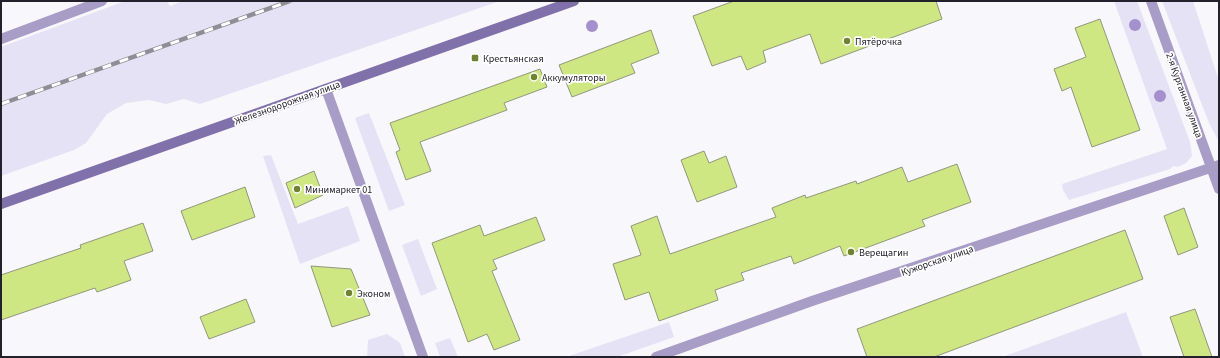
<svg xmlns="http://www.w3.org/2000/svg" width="1220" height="358" font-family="'Source Sans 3',sans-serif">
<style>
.green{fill:#e6e2f5}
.building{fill:#cee783;stroke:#90977d}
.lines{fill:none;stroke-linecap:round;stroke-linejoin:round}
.service{stroke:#a79dc6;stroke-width:10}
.minor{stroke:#a79dc6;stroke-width:10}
.secondary{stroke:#8071ab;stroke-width:10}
.rail-casing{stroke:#8f8d95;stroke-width:4.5}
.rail{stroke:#fff;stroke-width:3;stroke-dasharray:9;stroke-linecap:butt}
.tree{fill:#a490cc}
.poi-dot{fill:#708332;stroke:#fff;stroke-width:1.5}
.labels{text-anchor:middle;stroke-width:3.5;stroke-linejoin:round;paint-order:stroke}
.poi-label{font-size:10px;fill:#23212b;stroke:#fff;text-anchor:start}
.street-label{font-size:10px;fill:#23212b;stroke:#fff}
</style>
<rect width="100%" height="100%" fill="#f8f7fc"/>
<g class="green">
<path d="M125,1H167L170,6L183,1H500L200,104L184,99L166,104L149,100L126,103L107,114L86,143L74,150L1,176V47Z"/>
<path d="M1114,1H1137L1190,142L1192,156L1186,163L1178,167L1173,166L1170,169L1069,200L1063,190L1062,184L1167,149Z"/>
<path d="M1162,1H1193L1219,81V142L1209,123Z"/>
<path d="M369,113L405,205L389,211L355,118Z"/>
<path d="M271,155L298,224L348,206L360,241L300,264L263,156Z"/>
<path d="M418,239L437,289L421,296L402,245Z"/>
<path d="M1126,312L1143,357H1002Z"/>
<path d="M669,322L674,337L617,357H566Z"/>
<path d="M387,334L400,343L405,357H367L368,340Z"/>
<path d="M450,338L458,357H440L435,343Z"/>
</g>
<g class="building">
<path d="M734,1H936L942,19L821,64L810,34L763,51L766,62L747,70L741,56L712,66L693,16Z"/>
<path d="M1100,19L1140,130L1092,147L1071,87L1062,91L1054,69L1086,57L1075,28Z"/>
<path d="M651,30L659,53L631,64L635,73L572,97L559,65Z"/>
<path d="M540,69L547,87L504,103L507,110L420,142L431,171L406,180L396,152L400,150L390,123Z"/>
<path d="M704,151L709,163L726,156L737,187L697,202L681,160Z"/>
<path d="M957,164L971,202L922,220L925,226L844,256L840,246L794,264L791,256L741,273L744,280L715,290L718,300L659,321L649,292L625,300L613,264L641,255L631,226L657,216L670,254L776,217L772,208L805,195L806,198L856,181L857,184L902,167L908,182Z"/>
<path d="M314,171L323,195L295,208L286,183Z"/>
<path d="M245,187L255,217L192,240L181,211Z"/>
<path d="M1184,208L1198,247L1178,255L1164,216Z"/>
<path d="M536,217L545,240L493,260L497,269L492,271L520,340L494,350L487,334L468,342L432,243L480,225L484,236Z"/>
<path d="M143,223L153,251L124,261L131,280L97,292L95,288L1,320V275L81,248L80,245Z"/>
<path d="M1125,230L1143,279L934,357H867L857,329Z"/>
<path d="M311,266L351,269L370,315L332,327Z"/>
<path d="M246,299L255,322L209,339L200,317Z"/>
<path d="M1195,309L1212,357H1184L1170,317Z"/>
</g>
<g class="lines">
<path class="service" d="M1,39L102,1"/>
<g class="minor">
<path d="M1151,1L1219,189"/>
<path d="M326,89L423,357"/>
<path d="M656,357L812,301L1219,165"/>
</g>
<path class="secondary" d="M1,204L574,1"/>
<defs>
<path id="rail" d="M1,104L290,1"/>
</defs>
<use href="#rail" class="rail-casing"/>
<use href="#rail" class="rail"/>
</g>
<g class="tree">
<circle cx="1135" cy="25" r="6"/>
<circle cx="592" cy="26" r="6"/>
<circle cx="1160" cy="96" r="6"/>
</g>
<g class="poi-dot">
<circle cx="847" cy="41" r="4"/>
<rect x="471" y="54" width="8" height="8" rx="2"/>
<circle cx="534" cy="77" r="4"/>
<circle cx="297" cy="189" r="4"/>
<circle cx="851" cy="252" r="4"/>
<circle cx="349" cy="293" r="4"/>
</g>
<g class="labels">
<g class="poi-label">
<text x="855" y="45">Пятёрочка</text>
<text x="483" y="62">Крестьянская</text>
<text x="542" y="81">Аккумуляторы</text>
<text x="305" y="193">Минимаркет 01</text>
<text x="859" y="256">Верещагин</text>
<text x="357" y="297">Эконом</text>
</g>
<g class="street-label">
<text transform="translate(1185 95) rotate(70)" y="4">2-я Курганная улица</text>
<text transform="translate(287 102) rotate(-20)" y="4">Железнодорожная улица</text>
<text transform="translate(937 260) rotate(-19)" y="4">Кужорская улица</text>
</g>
</g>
<rect width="1220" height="358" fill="none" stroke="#23212b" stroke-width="4"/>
</svg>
